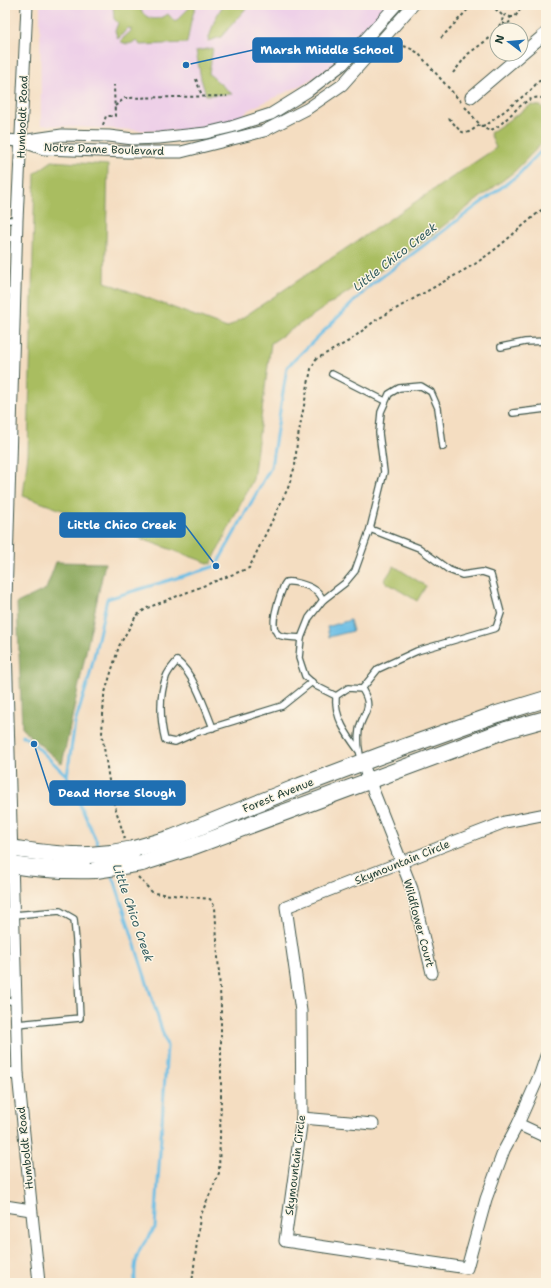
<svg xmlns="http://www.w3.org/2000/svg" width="551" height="1288" font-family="'Shantell Sans',sans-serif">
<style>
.built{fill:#eed0e8}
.green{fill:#a9bd61;stroke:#647d4a}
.forest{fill:#86a457;stroke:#527046}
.water{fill:#69bde5;stroke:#447d8c}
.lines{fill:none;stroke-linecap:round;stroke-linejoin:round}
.stream{stroke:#69bde5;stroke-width:3}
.lane-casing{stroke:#3f5549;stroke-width:8}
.street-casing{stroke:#3f5549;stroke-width:13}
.secondary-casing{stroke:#3f5549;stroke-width:18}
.path{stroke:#3f5549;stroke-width:2;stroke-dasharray:3 3;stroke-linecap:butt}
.lane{stroke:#fff;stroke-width:5.5}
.street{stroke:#fff;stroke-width:11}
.secondary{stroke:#fff;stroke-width:16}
.secondary-bridge-casing{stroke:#3f5549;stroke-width:18;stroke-linecap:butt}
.secondary-bridge{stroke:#fff;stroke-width:16}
.labels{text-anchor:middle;stroke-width:3;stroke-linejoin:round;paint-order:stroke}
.street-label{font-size:11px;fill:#1f3d34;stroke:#fcf5e5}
.water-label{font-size:12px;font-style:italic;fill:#325d60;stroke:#fcf5e5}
.leader{fill:none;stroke:#1f6fb2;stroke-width:1.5}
.callout-dot{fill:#1f6fb2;stroke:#fcf5e5;stroke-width:1.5}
.callout{fill:#1f6fb2;stroke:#1f6fb2;stroke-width:1.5}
.callout-label{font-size:12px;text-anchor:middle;font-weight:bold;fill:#fff}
</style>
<rect width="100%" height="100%" fill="#fcf5e5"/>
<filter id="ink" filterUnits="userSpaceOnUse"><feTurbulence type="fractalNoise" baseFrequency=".025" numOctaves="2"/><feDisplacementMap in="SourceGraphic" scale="8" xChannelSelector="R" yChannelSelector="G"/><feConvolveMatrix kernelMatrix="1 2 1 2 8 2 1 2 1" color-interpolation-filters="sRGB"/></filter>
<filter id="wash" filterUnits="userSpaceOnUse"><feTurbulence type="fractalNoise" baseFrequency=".012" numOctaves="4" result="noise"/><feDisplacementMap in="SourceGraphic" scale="16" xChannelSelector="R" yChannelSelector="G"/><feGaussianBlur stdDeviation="0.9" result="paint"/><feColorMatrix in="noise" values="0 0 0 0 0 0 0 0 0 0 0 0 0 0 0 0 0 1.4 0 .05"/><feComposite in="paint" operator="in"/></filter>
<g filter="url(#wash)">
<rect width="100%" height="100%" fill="#f4ddc1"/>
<path class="built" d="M40,5H392L370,26L342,58L322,73L297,87L250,109L231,127L180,131H153L41,125Z"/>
<g class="green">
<path d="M113,5H139C143,19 156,23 168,14L175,22L192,5H196L191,21L187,43L140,45L136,40C131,45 126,45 120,41L131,31V29L128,28L118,39L115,31L118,23L114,19Z"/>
<path d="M223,5H249L221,37L208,41L215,19Z"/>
<path d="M213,48L209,74L232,94L206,95L201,79L196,51Z"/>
<path d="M531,105L541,106L546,113V139L515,171L417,246L271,343L253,479L211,564L23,496L28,454L35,173L52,161L108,165L105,282L227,328L496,148L490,133Z"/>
<path d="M394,566L426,586L417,601L384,581Z"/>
</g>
<path class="forest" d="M56,562L105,563L62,764L22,729L17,603L46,589Z"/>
<path class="water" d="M350,620L353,631L329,637L327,627Z"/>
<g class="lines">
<g class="stream">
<path d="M22,735L34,744L67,776"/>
<path d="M100,849L67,776L75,723L89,678L107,599L216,566L271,467L287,367L371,285L518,175L546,146"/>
<path d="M111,873L115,882L167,1046L155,1228C140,1248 133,1256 135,1283"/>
</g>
</g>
</g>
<g filter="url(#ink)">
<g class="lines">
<defs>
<g id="lane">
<path d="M5,220H17"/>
<path d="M5,292L15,291"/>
<path d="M501,347L525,342L546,341"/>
<path d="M332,374L385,401"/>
<path d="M513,413L546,409"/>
<path d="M301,638C295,637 285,638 279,635C267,628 280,595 284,585L286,582C294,581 308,585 315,590C319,592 321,596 323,600"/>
<path d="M362,689L378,669L417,651L496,628L501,613L491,575L482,572L462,575L449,570L419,548L370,529L384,472L379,433L381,412L389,394L399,388L421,386L431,392L438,408L443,447"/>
<path d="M336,696L316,686L305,676L299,658L301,638L309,618L323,600L345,583L355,571L370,529"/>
<path d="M213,728C205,708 194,674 177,661C173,666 168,671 166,677C159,696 160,720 165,740L175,742L195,733L282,706L312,682"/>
<path d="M359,751C347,735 334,717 336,696L348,688L362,689C375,710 362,712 359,730C357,741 359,752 362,762"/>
<path d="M14,915L60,911L74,919L76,941L80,1018L17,1024"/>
<path d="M5,1000L16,1002"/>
</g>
<g id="street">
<path d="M27,5L17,220L6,601V645L18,1074L39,1283"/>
<path d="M471,97L546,33"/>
<path d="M5,140L21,141L62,135L109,136L133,139L159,138L206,133L231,127L271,114L308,91L343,64L396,5"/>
<path d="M21,141L44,149L127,152H181L264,131L307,109L342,85L413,5"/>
<path d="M362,762L412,889L432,973"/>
<path d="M546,814L505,822L286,907L301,1011L302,1118L285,1241L467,1268L486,1199L504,1150L518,1124L540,1074L546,1056"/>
<path d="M5,1073L18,1074"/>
<path d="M302,1118L373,1124"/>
<path d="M518,1124L546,1137"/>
<path d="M5,1206L31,1210"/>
</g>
<g id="secondary">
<path d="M5,847C33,852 61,856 89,855"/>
<path d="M134,849L172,838L300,786L382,755L497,714L546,699"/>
<path d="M142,863L186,849L506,730L546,719"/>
<path d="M5,864C35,869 65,871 96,870"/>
</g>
</defs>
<use href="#lane" class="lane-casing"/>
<use href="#street" class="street-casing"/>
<use href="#secondary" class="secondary-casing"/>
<g class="path">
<path d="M491,5L503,16"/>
<path d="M510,17H515L523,5"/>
<path d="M506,24L510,30"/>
<path d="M441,38L472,5"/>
<path d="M379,61C393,47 399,40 418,53L461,102"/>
<path d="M453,73L468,54L491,37L502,22L503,16L506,15L510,17L511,20L508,24H504L502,22"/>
<path d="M196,79L202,96"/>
<path d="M115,106L125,98L227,96"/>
<path d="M465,107C470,112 482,130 489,130C504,130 526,87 546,100"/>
<path d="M449,118C462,133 463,139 480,124"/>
<path d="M103,125L106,116H115L114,85"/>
<path d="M482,126L488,124L531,90L536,84L546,75"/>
<path d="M125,839L111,794L102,734L104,696L119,646L136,616L147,608L249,568L288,488L295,466L297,442L311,369L316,359L349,341L376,320L475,264L497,248L546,206"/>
<path d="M138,877L153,893L210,899L215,907L221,1007V1098L219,1173L200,1217L192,1283"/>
</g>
<use href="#lane" class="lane"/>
<use href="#street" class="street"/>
<use href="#secondary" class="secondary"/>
<defs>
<g id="secondary-bridge">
<path d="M89,855L111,853L134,849"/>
<path d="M96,870L142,863"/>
</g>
</defs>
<use href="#secondary-bridge" class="secondary-bridge-casing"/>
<use href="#secondary-bridge" class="secondary-bridge"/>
</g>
</g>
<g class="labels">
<g class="street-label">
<text transform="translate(22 117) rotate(-88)" y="4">Humboldt Road</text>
<text transform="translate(104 149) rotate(2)" y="4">Notre Dame Boulevard</text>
<text transform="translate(278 795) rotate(-22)" y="4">Forest Avenue</text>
<text transform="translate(402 862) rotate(-22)" y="4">Skymountain Circle</text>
<text transform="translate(419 923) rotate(75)" y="4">Wildflower Court</text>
<text transform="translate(25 1148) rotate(-96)" y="4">Humboldt Road</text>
<text transform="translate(295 1165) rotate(-83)" y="4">Skymountain Circle</text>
</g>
<g class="water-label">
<text transform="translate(395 257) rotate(-38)" y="4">Little Chico Creek</text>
<text transform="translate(133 913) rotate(71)" y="4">Little Chico Creek</text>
</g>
</g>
<path class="leader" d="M186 65L253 50M216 566L185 525M34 744L50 793"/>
<g class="callout-dot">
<circle cx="186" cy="65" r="4"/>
<circle cx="216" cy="566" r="4"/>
<circle cx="34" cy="744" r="4"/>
</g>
<g class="callout">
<rect x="253" y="38" width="149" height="24" rx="4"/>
<rect x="60" y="513" width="125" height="24" rx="4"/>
<rect x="50" y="781" width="135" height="24" rx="4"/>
</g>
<g class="callout-label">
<text x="327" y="54">Marsh Middle School</text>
<text x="122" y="529">Little Chico Creek</text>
<text x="117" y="797">Dead Horse Slough</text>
</g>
<rect width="551" height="1288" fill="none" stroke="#fcf5e5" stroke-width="20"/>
<g transform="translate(509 42) rotate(286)"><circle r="19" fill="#fcf5e5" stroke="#a4ab9e"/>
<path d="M0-3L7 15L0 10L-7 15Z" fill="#1f6fb2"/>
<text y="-6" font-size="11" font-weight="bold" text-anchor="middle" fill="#1f3d34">N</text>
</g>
</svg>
